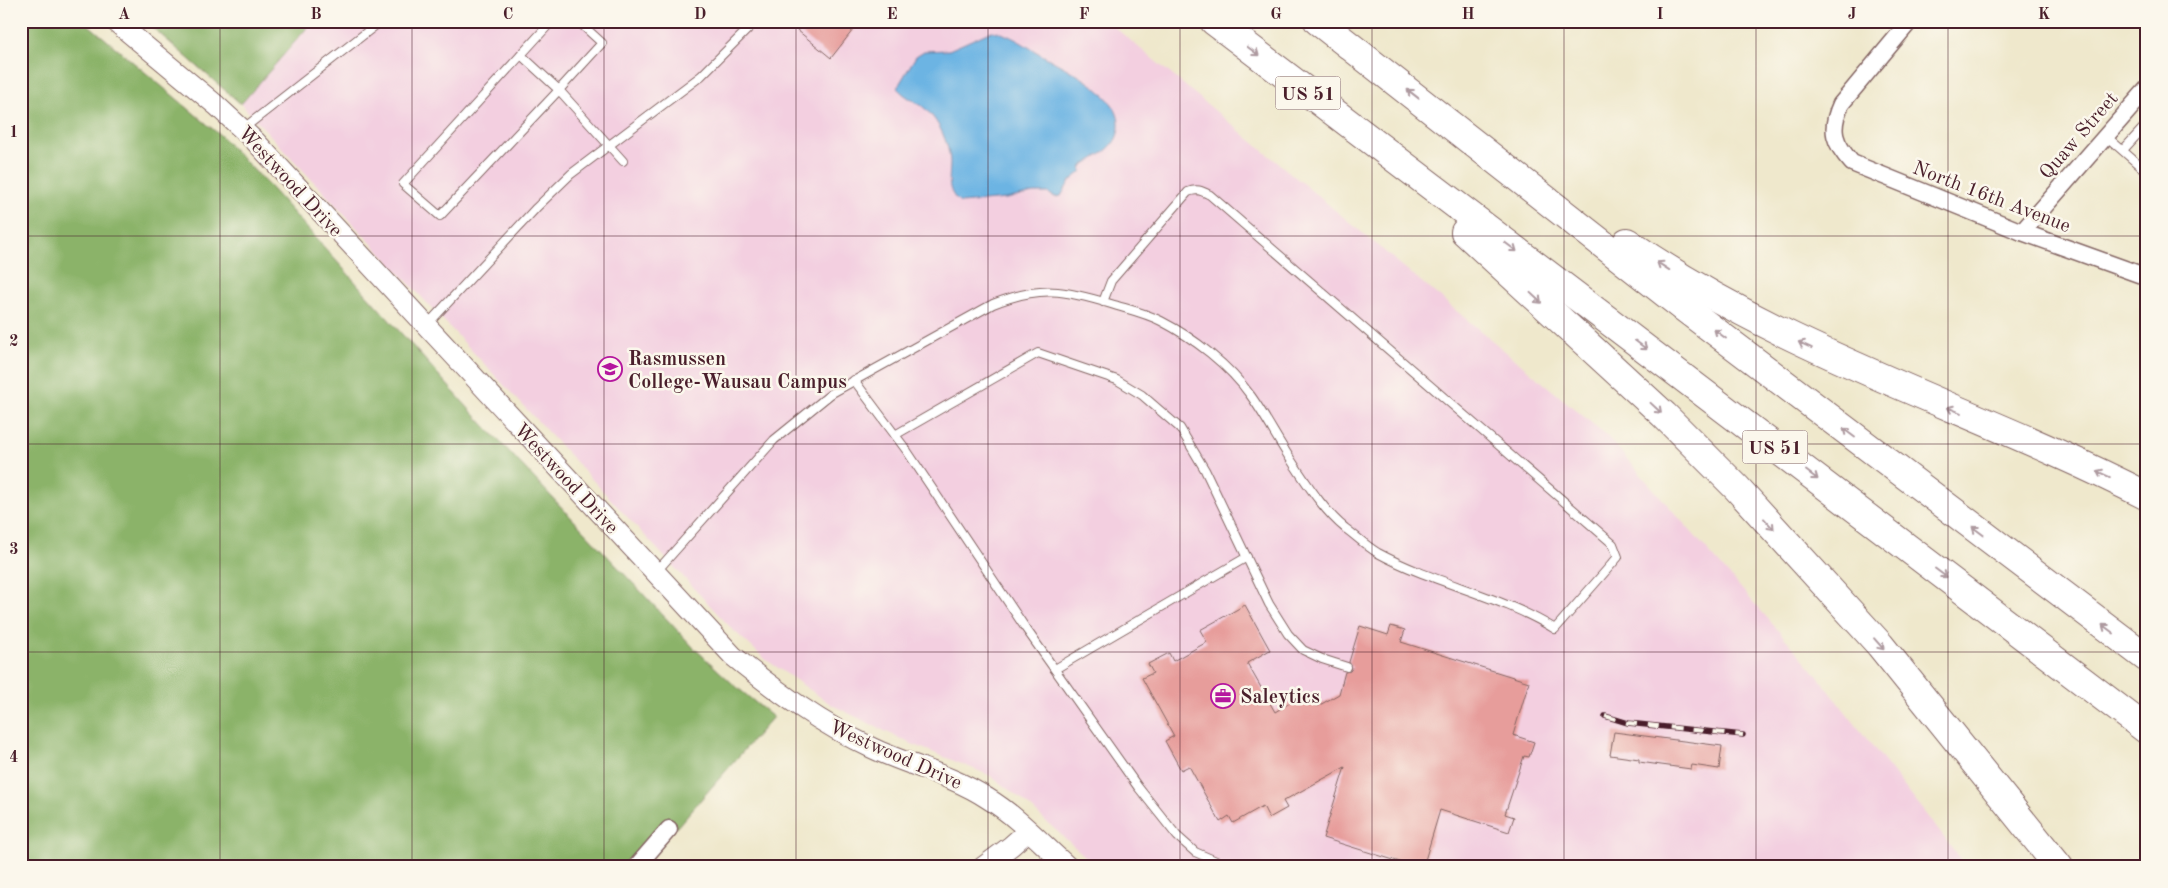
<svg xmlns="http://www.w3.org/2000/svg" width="2168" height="888" font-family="'Old Standard TT',serif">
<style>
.built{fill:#f3cfe0}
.forest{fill:#8bb369;stroke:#6a694a}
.water{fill:#6cb4e3;stroke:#5b6a87}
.building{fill:#e79d9b}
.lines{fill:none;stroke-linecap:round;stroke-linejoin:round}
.service-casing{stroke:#846563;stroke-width:10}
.minor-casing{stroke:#846563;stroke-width:19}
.tertiary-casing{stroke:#846563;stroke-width:22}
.motorway-casing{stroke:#846563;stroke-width:30}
.service{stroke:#fff;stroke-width:8}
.minor{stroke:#fff;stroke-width:16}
.tertiary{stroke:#fff;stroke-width:20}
.motorway{stroke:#fff;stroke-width:28}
.rail-casing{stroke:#4a1f2b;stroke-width:5.5}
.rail{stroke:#fbf7ec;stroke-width:4;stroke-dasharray:11;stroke-linecap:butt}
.oneway{stroke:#ae9aa0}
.grid{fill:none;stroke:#4a1f2b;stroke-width:1;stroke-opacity:0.55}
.labels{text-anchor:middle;stroke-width:5;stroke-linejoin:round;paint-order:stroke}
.shield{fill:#fbf7ec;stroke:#7f6065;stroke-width:1}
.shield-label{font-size:19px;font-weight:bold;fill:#4a1f2b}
.street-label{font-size:20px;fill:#4a1f2b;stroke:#fbf7ec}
.poi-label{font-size:20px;font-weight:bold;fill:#4a1f2b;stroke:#fbf7ec;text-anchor:start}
.neatline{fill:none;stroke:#4a1f2b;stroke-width:2}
.grid-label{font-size:16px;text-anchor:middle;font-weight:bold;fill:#4a1f2b}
</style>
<rect width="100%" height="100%" fill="#fbf7ec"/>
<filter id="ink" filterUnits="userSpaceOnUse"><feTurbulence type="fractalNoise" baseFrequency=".02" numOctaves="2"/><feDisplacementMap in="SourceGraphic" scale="10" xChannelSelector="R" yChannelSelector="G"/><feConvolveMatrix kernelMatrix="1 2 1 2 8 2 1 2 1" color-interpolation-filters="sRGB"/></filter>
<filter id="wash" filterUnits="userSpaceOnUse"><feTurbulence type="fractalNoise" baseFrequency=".0096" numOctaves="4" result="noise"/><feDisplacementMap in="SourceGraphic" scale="20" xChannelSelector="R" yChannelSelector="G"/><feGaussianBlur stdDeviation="1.12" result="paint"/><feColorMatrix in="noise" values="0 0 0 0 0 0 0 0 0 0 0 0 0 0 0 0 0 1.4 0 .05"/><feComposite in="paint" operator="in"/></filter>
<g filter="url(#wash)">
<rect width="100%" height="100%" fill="#efe8cc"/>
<path class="built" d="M313,21H1107L1606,435L1813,670L1967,867H1097L1020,798L989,775L907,742L832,705L765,659L732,629L241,104Z"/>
<g class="forest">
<path d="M21,21H84L221,136L272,189L470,410L693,647L733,684L773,717L676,828L666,818L621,867H21Z"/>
<path d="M145,21H313L241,104Z"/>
</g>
<path class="water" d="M992,31C1011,34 1024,45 1040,54C1066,69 1128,96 1118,133C1114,150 1095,157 1082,166L1081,172L1070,181L1061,196L1055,197L1048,193H1033L1006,199L960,203C942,187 953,173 949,153C945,135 937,118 922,106C913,100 905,97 897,88L916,56L924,51L949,50Z"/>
<g id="blocks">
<g class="building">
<path d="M804,21H860L831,58L797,30Z"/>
<path d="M1245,605L1270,650L1247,663L1275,712L1298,698L1318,706L1339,694L1345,672L1350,671L1352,668L1349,662L1360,626L1388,635L1391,626L1405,630L1401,642L1529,682L1513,735L1534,742L1529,757L1524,756L1505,814L1514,817L1509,832L1440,810L1423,867H1416L1323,838L1345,767L1283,801L1287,808L1269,818L1263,806L1233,823L1229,816L1220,822L1189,766L1181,770L1165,741L1174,736L1142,678L1153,673L1148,664L1169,653L1173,661L1207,642L1200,630Z"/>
<path d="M1614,732L1722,746L1719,769L1692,765L1691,769L1639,762V759L1610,755Z"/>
</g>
</g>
</g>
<g filter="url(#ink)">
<use href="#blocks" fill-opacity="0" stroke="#846563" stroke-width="1"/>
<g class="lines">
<defs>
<g id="service">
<path d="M552,21L403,184L440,216L559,90L623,161"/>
<path d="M521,55L559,90L602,43L578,21"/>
<path d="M244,128L381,21"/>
<path d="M2106,136L2147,172"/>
<path d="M2123,150L2147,124"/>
<path d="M427,325L536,208L571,174L701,76L756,21"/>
<path d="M854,380L907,451L1024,626L1138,787L1177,836L1195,852L1230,867"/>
<path d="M895,435L1038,353L1117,380L1142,395L1180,428L1205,470L1269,604L1288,634L1303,650L1322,659L1347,667"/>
<path d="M656,572L774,440L832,393L993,304C1040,285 1065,290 1111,304C1127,309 1146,313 1161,321C1194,338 1229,365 1251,396C1266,417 1278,441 1293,463C1308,485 1324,511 1345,528C1356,536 1366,546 1378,553C1435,584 1500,595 1555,629L1618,557L1613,544L1210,195C1202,191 1197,188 1188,192L1111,281L1103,302"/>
<path d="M1055,669L1247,557"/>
</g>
<g id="minor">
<path d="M1910,21L1841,104C1829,130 1834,143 1852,163L2022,232L2147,277"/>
<path d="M2022,232L2147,89"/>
<path d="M636,867L669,829"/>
</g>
<g id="tertiary">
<path d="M115,21L216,105L255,141L733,656C776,691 821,724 872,748C910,766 952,775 987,798C1017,816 1042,844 1068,867"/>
<path d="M983,867L1011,846L1028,831"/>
</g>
<g id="motorway">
<path d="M1214,21L2147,730"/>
<path d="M1318,21L1683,307L2147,658"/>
<path d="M1465,232L1664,415L1737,488L1880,645L2059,867"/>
<path d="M1627,242C1787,354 1975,408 2147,496"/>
</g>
</defs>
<use href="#service" class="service-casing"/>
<use href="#minor" class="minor-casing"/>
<use href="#tertiary" class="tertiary-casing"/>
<use href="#motorway" class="motorway-casing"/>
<use href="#service" class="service"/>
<use href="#minor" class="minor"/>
<use href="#tertiary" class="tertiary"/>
<use href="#motorway" class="motorway"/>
<defs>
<path id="rail" d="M1605,716L1628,723L1743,735"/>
</defs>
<use href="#rail" class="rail-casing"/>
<use href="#rail" class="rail"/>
</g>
<defs><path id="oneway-shaft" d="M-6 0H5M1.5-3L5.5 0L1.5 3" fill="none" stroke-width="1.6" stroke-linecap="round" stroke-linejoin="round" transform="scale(1.25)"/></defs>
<g class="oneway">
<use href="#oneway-shaft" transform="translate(1253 51) rotate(37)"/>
<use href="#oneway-shaft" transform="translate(1413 94) rotate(-142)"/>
<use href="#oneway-shaft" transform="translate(1511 247) rotate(37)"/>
<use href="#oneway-shaft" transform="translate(1663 266) rotate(-147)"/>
<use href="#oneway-shaft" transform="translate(1536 298) rotate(43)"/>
<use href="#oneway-shaft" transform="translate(1720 334) rotate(-143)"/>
<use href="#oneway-shaft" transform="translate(1641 345) rotate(37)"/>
<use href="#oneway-shaft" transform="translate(1805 345) rotate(-155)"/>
<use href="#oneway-shaft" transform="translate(1656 408) rotate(43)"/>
<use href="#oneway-shaft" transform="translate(1954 410) rotate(-157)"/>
<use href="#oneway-shaft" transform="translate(1849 433) rotate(-143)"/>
<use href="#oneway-shaft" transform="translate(2103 474) rotate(-155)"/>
<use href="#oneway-shaft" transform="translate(1812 475) rotate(37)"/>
<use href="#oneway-shaft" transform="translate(1769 524) rotate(48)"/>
<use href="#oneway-shaft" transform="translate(1978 531) rotate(-143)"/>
<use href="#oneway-shaft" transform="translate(1941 573) rotate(37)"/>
<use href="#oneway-shaft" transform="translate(2108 629) rotate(-143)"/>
<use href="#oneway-shaft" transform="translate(1879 644) rotate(49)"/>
</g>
</g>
<path class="grid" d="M220,21V867M412,21V867M604,21V867M796,21V867M988,21V867M1180,21V867M1372,21V867M1564,21V867M1756,21V867M1948,21V867M21,236H2147M21,444H2147M21,652H2147"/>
<defs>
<symbol id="university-ring" viewBox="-11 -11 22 22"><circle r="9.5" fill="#fbf7ec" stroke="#b5179e" stroke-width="1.5"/><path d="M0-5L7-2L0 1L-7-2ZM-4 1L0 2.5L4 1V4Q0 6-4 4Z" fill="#b5179e"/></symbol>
<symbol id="office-ring" viewBox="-11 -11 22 22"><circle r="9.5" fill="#fbf7ec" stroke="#b5179e" stroke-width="1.5"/><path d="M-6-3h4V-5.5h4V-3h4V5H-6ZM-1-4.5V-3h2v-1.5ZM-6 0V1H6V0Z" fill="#b5179e"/></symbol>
</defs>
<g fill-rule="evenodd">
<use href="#university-ring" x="596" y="355" width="28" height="28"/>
<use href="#office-ring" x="1209" y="682" width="28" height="28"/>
</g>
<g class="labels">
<g class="shield">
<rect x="1275.5" y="76.5" width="65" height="33" rx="4"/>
<rect x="1742.5" y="430.5" width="65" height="33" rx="4"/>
</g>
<g class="shield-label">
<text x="1308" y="100">US 51</text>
<text x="1775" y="454">US 51</text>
</g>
<g class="street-label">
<text transform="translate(2078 135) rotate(-49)" y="7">Quaw Street</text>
<text transform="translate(291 181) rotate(47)" y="7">Westwood Drive</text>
<text transform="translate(1992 196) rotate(21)" y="7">North 16th Avenue</text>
<text transform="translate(567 478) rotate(47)" y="7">Westwood Drive</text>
<text transform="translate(896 754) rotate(24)" y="7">Westwood Drive</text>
</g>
<g class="poi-label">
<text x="628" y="365">Rasmussen<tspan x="628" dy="23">College-Wausau Campus</tspan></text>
<text x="1240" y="703">Saleytics</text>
</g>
</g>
<rect width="2168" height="888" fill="none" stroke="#fbf7ec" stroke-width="55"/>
<rect x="28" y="28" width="2112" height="832" class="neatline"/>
<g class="grid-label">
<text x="124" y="19">A</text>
<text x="316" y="19">B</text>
<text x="508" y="19">C</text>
<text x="700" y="19">D</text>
<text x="892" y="19">E</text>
<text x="1084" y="19">F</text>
<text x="1276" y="19">G</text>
<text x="1468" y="19">H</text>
<text x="1660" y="19">I</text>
<text x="1852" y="19">J</text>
<text x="2044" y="19">K</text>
<text x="14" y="137">1</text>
<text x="14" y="346">2</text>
<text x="14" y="554">3</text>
<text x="14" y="762">4</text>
</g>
</svg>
